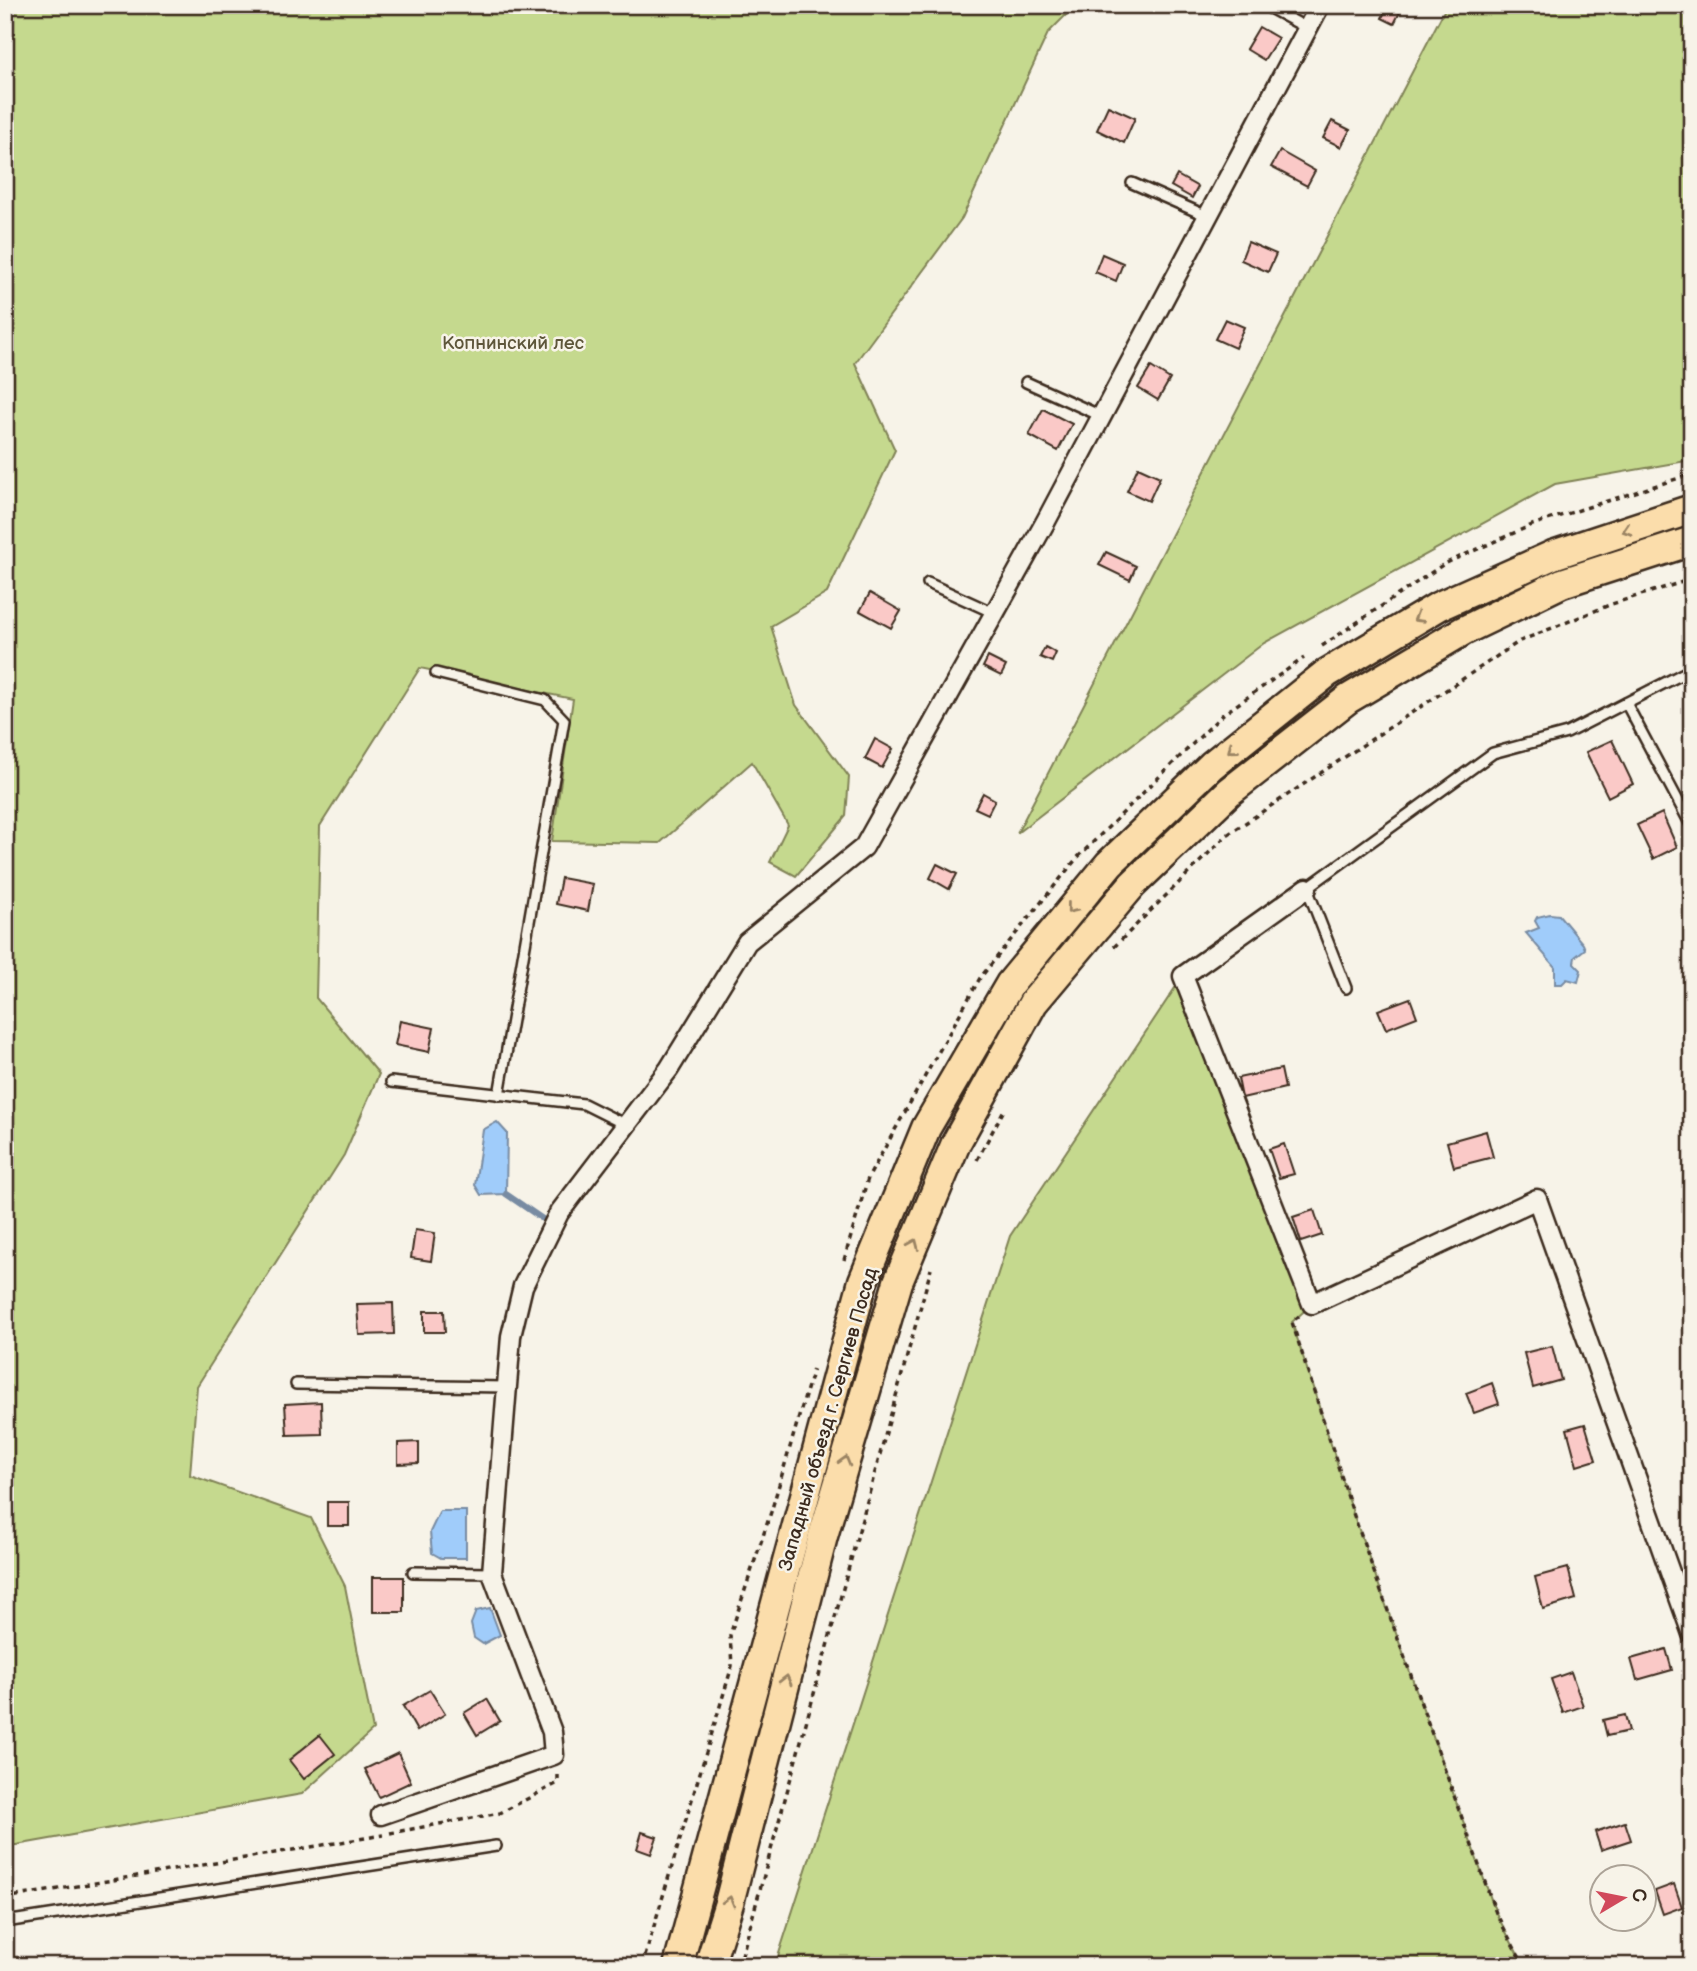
<svg xmlns="http://www.w3.org/2000/svg" width="1697" height="1971" font-family="'Balsamiq Sans',sans-serif">
<style>
.green{fill:#c5d98e;stroke:#808256;stroke-width:2}
.water{fill:#a0ccfa;stroke:#788ba2;stroke-width:2}
.lines{fill:none;stroke-linecap:round;stroke-linejoin:round}
.stream{stroke:#788ba2;stroke-width:6}
.building{fill:#fac9c7;stroke:#3b2a1e;stroke-width:2}
.service-casing{stroke:#3b2a1e;stroke-width:14}
.minor-casing{stroke:#3b2a1e;stroke-width:23}
.primary-casing{stroke:#3b2a1e;stroke-width:33}
.path{stroke:#3b2a1e;stroke-width:3.5;stroke-dasharray:5 5;stroke-linecap:butt}
.service{stroke:#f7f3e8;stroke-width:9}
.minor{stroke:#f7f3e8;stroke-width:18}
.primary{stroke:#fbddab;stroke-width:28}
.oneway{stroke:#9b8464}
.labels{text-anchor:middle;stroke-width:5;stroke-linejoin:round;paint-order:stroke}
.park-label{font-size:19px;fill:#5e563a;stroke:#f7f3e8}
.street-label{font-size:19px;fill:#3b2a1e;stroke:#f7f3e8}
</style>
<rect width="100%" height="100%" fill="#f7f3e8"/>
<filter id="ink" filterUnits="userSpaceOnUse"><feTurbulence type="fractalNoise" baseFrequency=".0143" numOctaves="2"/><feDisplacementMap in="SourceGraphic" scale="14" xChannelSelector="R" yChannelSelector="G"/><feConvolveMatrix kernelMatrix="1 2 1 2 8 2 1 2 1" color-interpolation-filters="sRGB"/></filter>
<g filter="url(#ink)">
<g class="green">
<path d="M5,5H1076L1048,33L962,218L855,363L895,450L827,593L771,626L796,705L849,777L846,816L796,876L770,862L788,825L752,762L660,843L552,841L573,699L420,668L320,826L316,998L379,1074L344,1155L197,1386L190,1475L311,1518L345,1586L373,1730L302,1794L5,1847Z"/>
<path d="M1447,5H1692V460L1555,484L1264,643L1017,833Z"/>
<path d="M1183,976L1312,1304L1292,1322L1353,1513L1496,1913L1524,1966H775L1010,1236Z"/>
</g>
<g class="water">
<path d="M1550,914L1559,915L1583,944L1585,949L1575,957L1574,963L1581,970L1578,982L1567,979L1562,984H1555V967L1526,933L1539,928L1535,921L1537,917Z"/>
<path d="M497,1122L507,1133L506,1194L481,1195L475,1185L483,1130Z"/>
<path d="M440,1511H466V1558H441L432,1553L430,1532Z"/>
<path d="M490,1608L500,1635L483,1644L474,1638L471,1624L476,1611Z"/>
</g>
<g class="lines">
<path class="stream" d="M506,1194L544,1220"/>
</g>
<g class="building">
<path d="M1388,5L1402,8L1394,24L1382,18Z"/>
<path d="M1259,27L1278,38L1264,60L1246,49Z"/>
<path d="M1108,106L1135,118L1124,143L1097,130Z"/>
<path d="M1332,121L1350,130L1341,147L1323,138Z"/>
<path d="M1280,151L1315,171L1307,186L1271,167Z"/>
<path d="M1177,175L1198,187L1192,198L1171,186Z"/>
<path d="M1248,242L1276,254L1268,272L1241,260Z"/>
<path d="M1102,254L1123,263L1116,281L1095,272Z"/>
<path d="M1225,319L1244,327L1235,348L1215,339Z"/>
<path d="M1151,367L1170,379L1158,400L1138,388Z"/>
<path d="M1043,409L1072,424L1058,451L1029,435Z"/>
<path d="M1138,467L1160,477L1149,501L1127,491Z"/>
<path d="M1106,552L1136,566L1130,580L1099,565Z"/>
<path d="M870,593L901,611L891,628L860,611Z"/>
<path d="M1045,647L1056,653L1052,662L1040,657Z"/>
<path d="M988,657L1006,666L1001,676L983,667Z"/>
<path d="M875,739L893,749L882,768L865,759Z"/>
<path d="M1612,740L1633,784L1608,797L1586,752Z"/>
<path d="M983,793L995,800L988,814L975,808Z"/>
<path d="M1662,813L1677,847L1653,859L1637,825Z"/>
<path d="M937,864L957,874L949,889L930,878Z"/>
<path d="M561,878L593,884L588,911L556,904Z"/>
<path d="M1410,998L1417,1017L1386,1029L1378,1010Z"/>
<path d="M400,1021L434,1028L429,1052L395,1045Z"/>
<path d="M1281,1069L1285,1088L1242,1098L1238,1078Z"/>
<path d="M1486,1131L1493,1157L1454,1167L1447,1142Z"/>
<path d="M1284,1144L1294,1174L1279,1178L1269,1149Z"/>
<path d="M1314,1210L1322,1235L1301,1242L1293,1217Z"/>
<path d="M415,1230L435,1233L431,1261L411,1258Z"/>
<path d="M393,1303L394,1334L359,1335L357,1304Z"/>
<path d="M424,1311H444L445,1332H424Z"/>
<path d="M1552,1346L1561,1380L1533,1388L1524,1353Z"/>
<path d="M1492,1383L1499,1404L1474,1413L1466,1393Z"/>
<path d="M321,1402L322,1434L287,1435L285,1404Z"/>
<path d="M1585,1424L1596,1460L1577,1466L1567,1429Z"/>
<path d="M419,1442V1463L398,1464V1443Z"/>
<rect x="327" y="1502" width="22" height="24"/>
<path d="M1568,1568L1576,1599L1543,1609L1535,1577Z"/>
<rect x="373" y="1577" width="31" height="35"/>
<path d="M1666,1649L1672,1670L1637,1680L1631,1659Z"/>
<path d="M1571,1672L1583,1706L1563,1713L1551,1679Z"/>
<path d="M430,1690L445,1714L417,1731L403,1706Z"/>
<path d="M487,1699L500,1721L477,1735L464,1713Z"/>
<path d="M1625,1715L1629,1731L1607,1736L1603,1720Z"/>
<path d="M320,1735L335,1754L304,1779L289,1760Z"/>
<path d="M398,1753L411,1782L379,1797L365,1769Z"/>
<path d="M1625,1822L1631,1840L1601,1850L1595,1832Z"/>
<path d="M642,1832L657,1837L651,1854L637,1849Z"/>
<path d="M1674,1884L1682,1907L1663,1914L1655,1891Z"/>
</g>
<g class="lines">
<defs>
<g id="service">
<path d="M1264,5L1307,28"/>
<path d="M1132,183L1207,216"/>
<path d="M1026,382L1101,416"/>
<path d="M928,583L994,613"/>
<path d="M436,673L545,700L564,720L499,1095"/>
<path d="M1626,703L1692,827"/>
<path d="M1346,988L1307,888L1493,753L1567,733L1692,669"/>
<path d="M391,1082L584,1104L626,1125"/>
<path d="M296,1384L507,1387"/>
<path d="M413,1572L492,1573"/>
<path d="M5,1922L496,1846"/>
</g>
<g id="minor">
<path d="M1307,888L1183,976L1312,1304L1537,1199L1692,1634"/>
<path d="M381,1815L554,1755L552,1732L492,1573L511,1336L523,1286L559,1213L669,1069L747,942L864,847L1046,521L1320,5"/>
</g>
<g id="primary">
<path d="M678,1966L863,1281L926,1128L1010,984L1109,864L1212,765L1327,673L1439,606L1553,555L1692,509"/>
<path d="M709,1966L729,1903L823,1536L898,1282L956,1143L1033,1003L1133,884L1229,792L1348,699L1463,631L1562,583L1692,541"/>
</g>
</defs>
<use href="#service" class="service-casing"/>
<use href="#minor" class="minor-casing"/>
<use href="#primary" class="primary-casing"/>
<g class="path">
<path d="M1322,646L1444,564L1532,525L1692,474"/>
<path d="M1114,947L1227,835L1520,641L1612,604L1692,579"/>
<path d="M977,1160L1005,1108"/>
<path d="M844,1260L868,1178L980,978L1077,858L1222,715L1304,658"/>
<path d="M1299,1316L1292,1322L1353,1513L1496,1913L1524,1966"/>
<path d="M390,1833L500,1813L558,1783V1771"/>
<path d="M5,1898L383,1835"/>
<path d="M642,1966L732,1666L730,1635L771,1512L813,1369"/>
<path d="M739,1966L931,1269"/>
</g>
<use href="#service" class="service"/>
<use href="#minor" class="minor"/>
<use href="#primary" class="primary"/>
</g>
<defs><path id="oneway-chevron" d="M-2-3.5L2.5 0L-2 3.5" fill="none" stroke-width="1.6" stroke-linecap="round" stroke-linejoin="round" transform="scale(1.75)"/></defs>
<g class="oneway">
<use href="#oneway-chevron" transform="translate(1627 530) rotate(162)"/>
<use href="#oneway-chevron" transform="translate(1418 618) rotate(149)"/>
<use href="#oneway-chevron" transform="translate(1232 749) rotate(141)"/>
<use href="#oneway-chevron" transform="translate(1071 909) rotate(129)"/>
<use href="#oneway-chevron" transform="translate(914 1244) rotate(-67)"/>
<use href="#oneway-chevron" transform="translate(845 1461) rotate(-74)"/>
<use href="#oneway-chevron" transform="translate(786 1680) rotate(-76)"/>
<use href="#oneway-chevron" transform="translate(729 1901) rotate(-74)"/>
</g>
</g>
<g class="labels">
<g class="park-label">
<text x="513" y="349">Копнинский лес</text>
</g>
<g class="street-label">
<text transform="translate(827 1419) rotate(-74)" y="7">Западный объезд г. Сергиев Посад</text>
</g>
</g>
<rect width="1697" height="1971" fill="none" stroke="#f7f3e8" stroke-width="28"/>
<rect x="14" y="14" width="1669" height="1943" fill="none" stroke="#3b2a1e" stroke-width="2.5" filter="url(#ink)"/>
<g transform="translate(1623 1898) rotate(80)"><circle r="33" fill="#f7f3e8" stroke="#aca397" stroke-width="2"/>
<path d="M0-5L12 26L0 18L-12 26Z" fill="#d1495b"/>
<text y="-10" font-size="19" font-weight="bold" text-anchor="middle" fill="#3b2a1e">С</text>
</g>
</svg>
